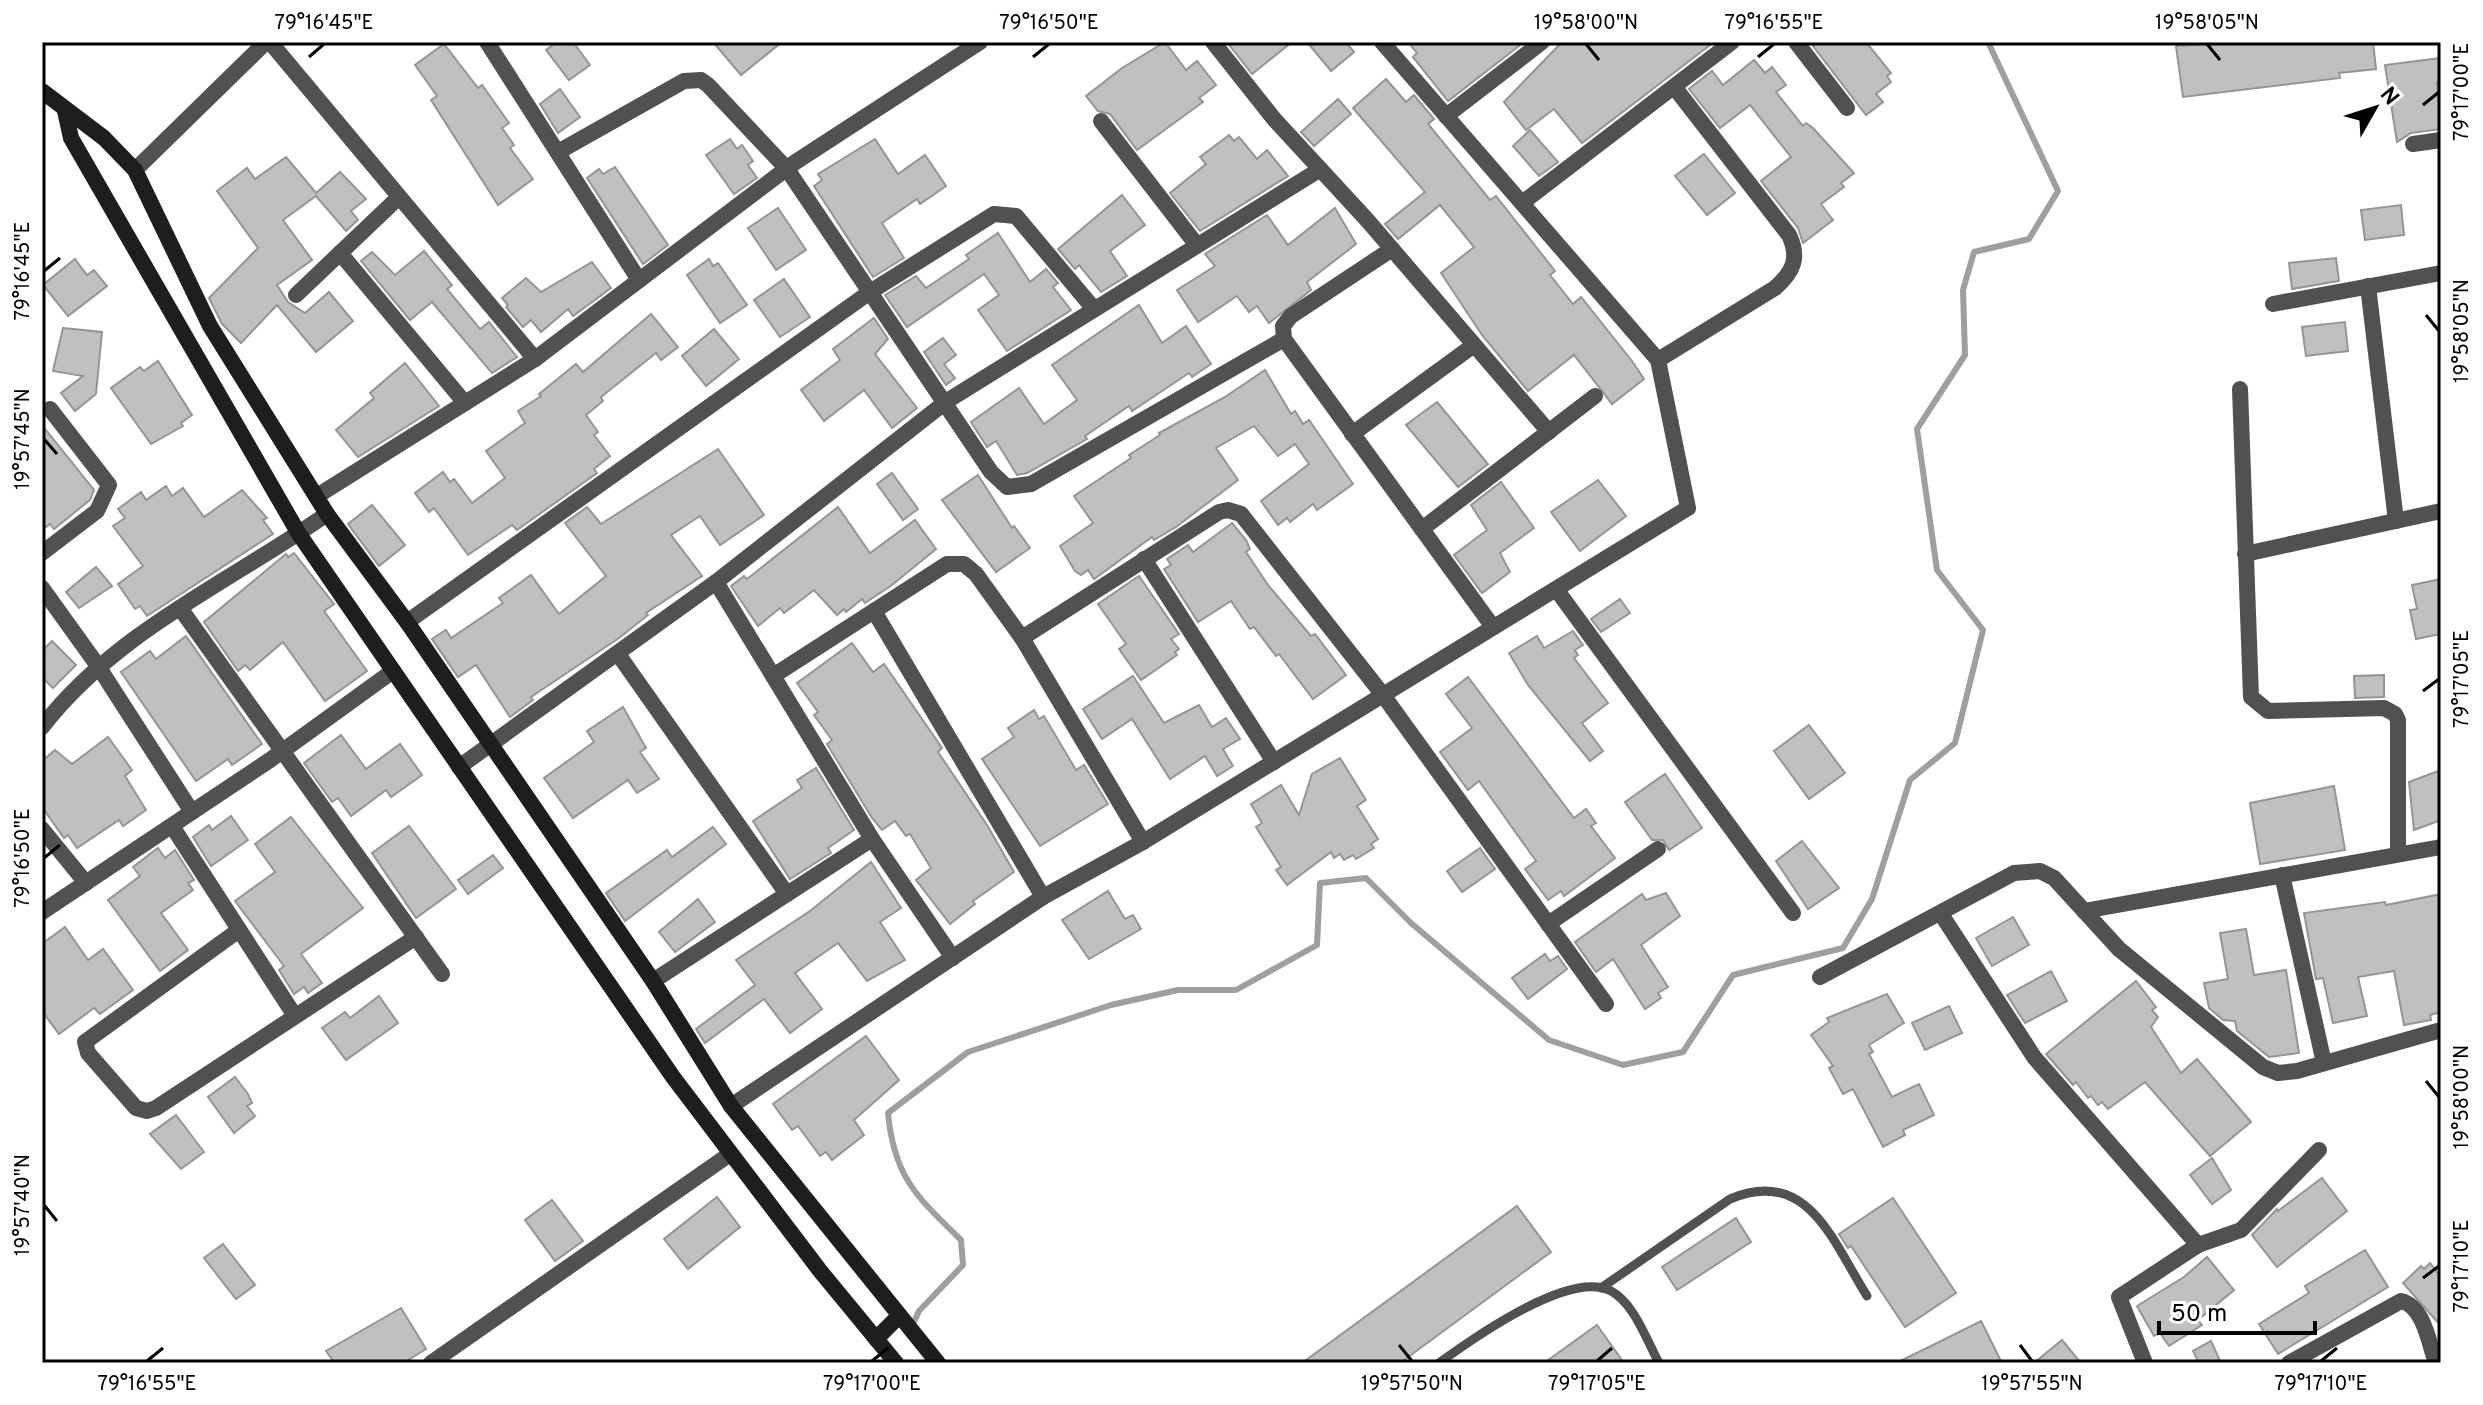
<svg xmlns="http://www.w3.org/2000/svg" width="2483" height="1405" font-family="Overpass,sans-serif">
<style>
.lines{fill:none;stroke-linecap:round;stroke-linejoin:round}
.stream{stroke:#9f9f9f;stroke-width:6}
.building{fill:#c0c0c0;stroke:#959595;stroke-width:2}
.service{stroke:#515151;stroke-width:9}
.minor{stroke:#515151;stroke-width:16}
.secondary{stroke:#1e1e1e;stroke-width:16}
.ticks{fill:none;stroke:#000;stroke-width:3}
.neatline{fill:none;stroke:#000;stroke-width:3}
.ticks-label{font-size:20px;text-anchor:middle;fill:#000}
</style>
<rect width="100%" height="100%" fill="#fff"/>
<g class="lines">
<path class="stream" d="M913,1324L919,1311L963,1265L961,1240C916,1196 894,1177 888,1113L968,1052L1111,1005L1178,990H1236L1317,945L1320,883L1366,878L1411,923L1549,1040L1623,1065L1683,1052L1733,975L1843,948L1872,899L1910,780L1955,743L1983,630L1937,570L1917,429L1965,355L1963,290L1974,252L2029,239L2058,191L1988,42"/>
</g>
<g class="building">
<path d="M557,42H573L590,65L569,80L546,50Z"/>
<path d="M713,42H782L741,75Z"/>
<path d="M1165,42L1186,70L1197,61L1216,85L1199,98L1203,102L1137,150L1110,114L1098,111L1086,96L1122,68Z"/>
<path d="M1227,42H1292L1252,74Z"/>
<path d="M1307,42H1346L1354,52L1331,71Z"/>
<path d="M1408,42H1524L1448,101L1413,57L1417,53Z"/>
<path d="M1562,42H1714L1582,143L1554,109L1526,130L1504,102Z"/>
<path d="M1819,42H1866L1891,73L1887,76L1891,82L1876,94L1883,102L1866,115L1813,46Z"/>
<path d="M2239,42H2373L2376,69L2339,73L2340,78L2183,97L2176,46Z"/>
<path d="M444,44L478,88L482,85L509,123L502,128L514,145L510,148L533,179L498,205L431,100L437,96L415,65Z"/>
<path d="M2441,58V82H2437L2441,129L2411,133L2397,142L2385,65Z"/>
<path d="M1754,60L1765,73L1772,67L1786,85L1776,92L1803,126L1806,123L1813,128L1854,173L1841,183L1844,187L1821,204L1833,220L1803,243L1798,228L1761,181L1791,157L1750,105L1720,128L1689,89L1712,71L1723,85Z"/>
<path d="M1386,79L1406,102L1414,95L1434,119L1428,124L1490,200L1496,196L1555,271L1550,275L1573,304L1581,297L1632,361L1644,379L1612,404L1574,355L1528,391L1482,335L1441,273L1474,247L1440,205L1398,239L1385,224L1425,192L1353,108Z"/>
<path d="M560,89L580,117L558,133L540,104Z"/>
<path d="M1338,99L1351,114L1314,146L1301,132Z"/>
<path d="M1530,130L1558,162L1539,176L1513,146Z"/>
<path d="M1229,135L1234,141L1239,137L1257,159L1267,150L1288,176L1200,231L1170,193L1206,164L1200,157Z"/>
<path d="M730,139L737,149L742,145L753,161L748,165L757,178L734,194L706,155Z"/>
<path d="M875,139L898,174L925,155L946,186L920,204L917,199L882,223L904,258L873,277L814,186L822,180L818,174Z"/>
<path d="M1704,154L1735,193L1707,215L1675,176Z"/>
<path d="M286,157L316,193L340,172L366,199L351,211L358,220L346,231L316,196L283,220L312,260L277,285L288,302L305,313L329,292L353,321L316,352L277,305L241,343L222,324L209,298L258,248L217,191L247,168L255,179Z"/>
<path d="M615,167L668,245L643,264L587,178L599,169L603,174Z"/>
<path d="M1122,195L1145,225L1110,251L1127,276L1101,292L1079,265L1075,269L1058,249Z"/>
<path d="M2401,205L2404,235L2365,240L2361,210Z"/>
<path d="M778,208L806,250L776,270L748,228Z"/>
<path d="M1335,208L1356,244L1307,282L1311,290L1269,323L1257,306L1249,312L1237,296L1198,322L1177,290L1215,266L1205,254L1267,215L1288,245Z"/>
<path d="M998,233L1030,282L1046,269L1058,283L1053,287L1071,310L1007,351L978,310L999,295L984,274L907,327L885,295L916,276L926,288L969,259L966,255Z"/>
<path d="M424,251L452,285L447,289L480,329L489,322L517,357L492,373L432,302L410,320L361,261L372,252L395,275Z"/>
<path d="M2336,258L2339,281L2292,289L2289,263Z"/>
<path d="M75,259L87,275L94,270L107,286L68,316L43,285Z"/>
<path d="M709,259L713,266L718,263L747,305L720,323L687,275Z"/>
<path d="M592,262L611,288L573,316L568,309L541,332L531,320L523,327L506,307L508,305L502,298L526,278L541,292Z"/>
<path d="M784,279L810,317L780,337L754,300Z"/>
<path d="M1139,305L1162,343L1186,326L1211,364L1192,377L1189,373L1132,411L1129,406L1085,436L1087,439L1027,473L1017,475L996,441L987,447L971,422L1019,388L1044,424L1077,400L1052,365Z"/>
<path d="M651,314L678,347L661,360L656,353L601,397L603,401L586,415L598,432L594,435L610,456L594,469L597,473L517,530L512,525L468,555L434,508L429,512L415,493L443,472L450,482L454,479L472,503L505,478L486,451L525,423L518,411L541,396L539,394L576,364L583,372Z"/>
<path d="M874,318L888,339L875,354L917,408L892,428L864,390L824,421L801,390L840,360L833,349Z"/>
<path d="M2345,322L2348,351L2306,356L2302,327Z"/>
<path d="M63,328L102,332L96,394L75,411L61,393L83,376L53,371Z"/>
<path d="M714,329L739,359L706,386L682,356Z"/>
<path d="M943,338L956,355L944,364L955,378L946,385L924,352Z"/>
<path d="M158,361L192,415L181,423L183,426L151,444L111,388L140,367L144,371Z"/>
<path d="M405,363L439,406L358,457L336,430L374,398L370,393Z"/>
<path d="M1265,370L1291,414L1295,411L1303,424L1309,420L1353,484L1317,510L1313,504L1290,522L1287,518L1278,525L1261,501L1309,464L1295,444L1278,456L1254,426L1216,448L1238,480L1176,527L1154,540L1152,537L1094,579L1088,570L1081,575L1075,571L1060,546L1093,523L1074,496L1131,458L1129,455L1160,435L1159,433L1225,397Z"/>
<path d="M1437,402L1488,464L1458,487L1406,425Z"/>
<path d="M42,425L94,490L90,500L54,529L50,524L42,530Z"/>
<path d="M718,449L764,515L720,545L700,516L671,535L702,576L646,613L648,615L619,638L531,697L533,700L510,717L476,665L458,677L432,639L446,630L451,638L503,603L499,598L531,575L559,614L606,576L565,523L587,507L601,524Z"/>
<path d="M892,473L918,509L903,520L877,484Z"/>
<path d="M978,475L1012,528L1014,526L1030,548L996,572L942,500Z"/>
<path d="M1598,480L1626,516L1580,551L1551,512Z"/>
<path d="M1501,482L1534,528L1500,553L1510,572L1482,593L1454,555L1487,530L1471,505Z"/>
<path d="M166,486L172,496L183,488L204,517L242,490L267,518L263,520L273,534L147,616L140,606L135,609L118,584L143,566L113,526L125,518L118,509L141,492L146,500Z"/>
<path d="M372,505L405,545L379,566L348,524Z"/>
<path d="M838,507L870,553L915,520L936,549L892,585L865,603L862,599L846,612L844,609L837,615L814,590L784,613L780,608L758,626L731,586L744,576L747,579Z"/>
<path d="M1232,523L1246,540L1250,549L1246,552L1268,585L1311,636L1315,634L1346,675L1313,699L1279,654L1276,656L1254,627L1250,629L1231,601L1198,622L1164,569L1171,565L1167,559L1188,545L1193,552Z"/>
<path d="M294,553L334,604L324,611L367,671L325,701L283,642L250,670L245,665L238,671L204,622L286,554L288,557Z"/>
<path d="M96,567L112,586L79,608L66,592Z"/>
<path d="M1139,576L1179,634L1171,639L1179,649L1175,652L1177,655L1141,680L1119,649L1126,644L1098,604Z"/>
<path d="M2441,579V634L2416,639L2410,610L2417,609L2412,585Z"/>
<path d="M1620,599L1630,613L1601,632L1591,619Z"/>
<path d="M1573,631L1583,645L1575,650L1578,655L1574,658L1608,703L1582,723L1603,751L1590,761L1528,685L1509,653L1537,636L1544,648Z"/>
<path d="M186,636L262,744L232,765L228,759L196,781L121,672L150,651L156,659Z"/>
<path d="M52,641L76,665L53,688L42,677V651Z"/>
<path d="M852,643L873,672L884,664L942,748L938,752L987,825L1014,872L973,901L975,904L950,924L916,880L931,868L910,834L906,836L895,821L882,830L872,818L827,744L832,740L814,715L818,712L797,683Z"/>
<path d="M2384,675V697L2355,698L2354,676Z"/>
<path d="M1133,676L1164,723L1199,705L1212,727L1226,718L1240,739L1223,749L1233,766L1217,776L1205,756L1170,779L1132,719L1102,739L1083,709Z"/>
<path d="M1468,677L1574,818L1586,809L1596,823L1591,826L1615,858L1564,896L1561,891L1548,900L1525,869L1536,861L1499,809L1479,781L1468,790L1440,752L1472,728L1446,694Z"/>
<path d="M623,707L646,748L640,752L659,779L637,793L628,780L573,818L544,778L594,742L587,731Z"/>
<path d="M1034,710L1039,719L1044,716L1076,770L1084,765L1108,804L1040,846L982,759L1014,737L1008,728Z"/>
<path d="M1809,725L1845,773L1809,799L1774,751Z"/>
<path d="M341,735L366,769L400,744L422,775L391,797L386,790L351,816L338,798L332,802L304,763Z"/>
<path d="M108,737L132,770L125,776L146,810L123,826L119,820L77,848L68,835L64,838L42,807V761L55,750L72,764Z"/>
<path d="M1340,758L1366,800L1357,806L1378,839L1371,844L1374,848L1356,859L1353,855L1344,860L1340,854L1334,858L1331,852L1287,885L1276,870L1281,867L1256,827L1262,823L1251,804L1281,785L1299,815L1312,774Z"/>
<path d="M816,768L854,830L828,848L831,853L790,879L753,821L802,788L797,780Z"/>
<path d="M2441,770V820L2414,830L2409,782Z"/>
<path d="M1665,774L1702,828L1669,850L1663,840H1652L1625,802Z"/>
<path d="M2334,786L2345,850L2260,864L2250,803Z"/>
<path d="M231,816L248,840L211,866L193,837L209,825L212,830Z"/>
<path d="M291,817L363,908L301,954L322,983L308,993L304,987L294,994L279,970L284,966L235,901L275,872L255,844Z"/>
<path d="M409,826L456,889L416,918L372,853Z"/>
<path d="M713,827L726,844L625,921L606,893L667,850L672,857Z"/>
<path d="M1802,841L1839,888L1808,909L1776,861Z"/>
<path d="M158,848L165,858L175,850L194,880L188,883L193,890L161,913L188,950L160,971L108,900L140,876L133,867Z"/>
<path d="M1480,848L1495,869L1462,892L1447,871Z"/>
<path d="M493,855L503,868L468,894L458,880Z"/>
<path d="M871,862L901,908L880,922L905,960L867,981L838,943L795,973L822,1009L790,1033L764,999L705,1043L696,1029L755,985L736,960L810,911Z"/>
<path d="M1108,891L1125,919L1133,915L1141,929L1089,959L1062,920Z"/>
<path d="M1666,893L1680,916L1641,945L1668,987L1658,993L1661,998L1645,1009L1613,959L1596,972L1575,942L1642,894L1646,900Z"/>
<path d="M2441,894V1012L2430,1015L2431,1020L2404,1025L2394,971L2358,977L2367,1016L2333,1023L2323,978L2316,979L2304,913L2385,902L2386,905Z"/>
<path d="M698,899L715,922L675,952L659,932Z"/>
<path d="M2013,917L2029,945L1992,966L1976,938Z"/>
<path d="M65,927L88,960L103,949L133,990L100,1014L94,1008L59,1034L42,1011V944Z"/>
<path d="M2246,929L2254,975L2286,970L2299,1053L2269,1057L2237,1031L2235,1021L2223,1020L2209,1008L2204,983L2228,979L2220,933Z"/>
<path d="M1545,954L1550,961L1558,956L1567,969L1528,999L1512,978Z"/>
<path d="M2051,971L2067,1001L2025,1023L2007,995Z"/>
<path d="M2136,981L2156,1007L2152,1010L2158,1017L2151,1027L2181,1073L2197,1059L2251,1122L2210,1156L2145,1082L2108,1109L2102,1102L2098,1105L2091,1096L2088,1098L2076,1082L2073,1085L2046,1054Z"/>
<path d="M1887,994L1904,1023L1869,1045L1873,1052L1869,1054L1892,1097L1919,1084L1934,1115L1903,1130L1905,1135L1883,1147L1853,1089L1843,1094L1829,1068L1833,1066L1811,1035L1829,1022L1827,1018Z"/>
<path d="M379,996L398,1023L346,1060L322,1028L345,1012L350,1018Z"/>
<path d="M1949,1006L1962,1033L1925,1050L1912,1023Z"/>
<path d="M866,1036L899,1080L854,1120L864,1135L832,1160L826,1152L820,1156L798,1126L792,1130L773,1104Z"/>
<path d="M235,1077L248,1094L252,1103L247,1106L255,1116L234,1133L208,1097Z"/>
<path d="M176,1115L204,1152L181,1169L150,1134Z"/>
<path d="M2212,1158L2231,1190L2212,1204L2190,1175Z"/>
<path d="M2322,1178L2347,1211L2277,1267L2252,1235L2277,1209L2278,1211Z"/>
<path d="M717,1197L740,1227L688,1269L664,1239Z"/>
<path d="M1893,1198L1956,1293L1905,1327L1851,1246L1848,1248L1839,1234Z"/>
<path d="M552,1200L583,1241L555,1261L525,1220Z"/>
<path d="M1517,1206L1551,1252L1400,1363H1302Z"/>
<path d="M1736,1218L1751,1242L1677,1290L1662,1267Z"/>
<path d="M223,1244L255,1285L236,1299L204,1258Z"/>
<path d="M2365,1250L2388,1287L2278,1354L2259,1324L2309,1293L2305,1286Z"/>
<path d="M2207,1257L2234,1290L2198,1320L2202,1325L2169,1346L2160,1333L2154,1336L2137,1306L2184,1277Z"/>
<path d="M2430,1263L2441,1277V1326L2403,1283L2421,1266L2424,1269Z"/>
<path d="M401,1308L426,1349L403,1363H335L326,1351Z"/>
<path d="M1981,1321L2002,1363H1896L1929,1347Z"/>
<path d="M1597,1325L1624,1363H1544Z"/>
<path d="M2062,1340L2081,1363H2034Z"/>
<path d="M2211,1341L2221,1363H2199L2193,1351Z"/>
</g>
<g class="lines">
<g class="service">
<path d="M1601,1288L1730,1199C1808,1166 1833,1242 1867,1296"/>
<path d="M1439,1363C1472,1339 1570,1269 1611,1291C1634,1303 1647,1341 1659,1363"/>
</g>
<g class="minor">
<path d="M270,42L535,359"/>
<path d="M487,42L639,280"/>
<path d="M1213,42L1274,119L1368,221L1549,432"/>
<path d="M1796,42L1847,108"/>
<path d="M1446,116L1542,42"/>
<path d="M1101,121L1196,244"/>
<path d="M2413,144L2441,140"/>
<path d="M558,152L684,81L701,80L708,85L787,169L991,472L1007,487L1031,484L1284,339"/>
<path d="M135,170L266,42"/>
<path d="M1522,203L1732,42"/>
<path d="M1392,249L1291,316L1283,326L1284,339L1493,627"/>
<path d="M340,253L465,403"/>
<path d="M2368,286L2396,521"/>
<path d="M296,295L399,197"/>
<path d="M2273,304L2441,273"/>
<path d="M1658,360L1775,288C1793,272 1800,258 1789,235L1675,88"/>
<path d="M2240,389L2251,697L2268,711L2384,708L2395,714L2398,720V854"/>
<path d="M1352,434L1474,345"/>
<path d="M317,496L535,359L794,163L980,42"/>
<path d="M1422,529L1595,396"/>
<path d="M42,553L97,511L109,485L50,409"/>
<path d="M2245,554L2441,511"/>
<path d="M1144,559L1274,762"/>
<path d="M716,582L872,839L953,958"/>
<path d="M42,588L98,666L192,812"/>
<path d="M1556,589L1793,913"/>
<path d="M180,608L442,974"/>
<path d="M874,611L1043,897"/>
<path d="M407,622L870,292L994,214L1016,216L1094,309"/>
<path d="M1022,638L1219,512L1228,510L1241,514L1383,695L1606,1004"/>
<path d="M618,654L787,894"/>
<path d="M773,676L947,564H964L976,574L1022,638L1143,842"/>
<path d="M42,727C116,631 230,582 327,514"/>
<path d="M459,767L716,582L947,401L1319,170"/>
<path d="M172,826L295,1016"/>
<path d="M42,829L86,883"/>
<path d="M2282,875L2324,1063"/>
<path d="M2084,911L2441,847"/>
<path d="M42,912L270,760L393,671"/>
<path d="M1941,914L2034,1057L2198,1245"/>
<path d="M1548,924L1658,849"/>
<path d="M239,930L85,1042L88,1053L136,1108L147,1111L156,1108L416,937"/>
<path d="M1820,977L2014,873L2040,871L2054,878L2119,949L2263,1067L2278,1073L2297,1071L2441,1030"/>
<path d="M653,981L872,839"/>
<path d="M731,1106L1043,897L1143,842L1688,508L1658,360L1382,42"/>
<path d="M431,1363L730,1154"/>
<path d="M2145,1363L2119,1297L2198,1245L2241,1230L2319,1150"/>
<path d="M2289,1363L2401,1301C2424,1306 2429,1344 2436,1363"/>
</g>
<g class="secondary">
<path d="M42,91L104,138L135,170L210,326L327,514L407,622L653,981L731,1106L938,1363"/>
<path d="M65,111L71,138L299,534L673,1077L821,1272L896,1363"/>
<path d="M876,1339L899,1316"/>
</g>
</g>
<path class="ticks" d="M1586,44L1599,60M2207,44L2220,60M309,57L324,44M1033,57L1049,44M1758,57L1774,44M2423,105L2439,92M44,271L60,258M2426,315L2439,331M44,439L57,454M2423,691L2439,679M44,858L60,845M2426,1081L2439,1097M44,1205L57,1221M2423,1278L2439,1266M1399,1345L1412,1361M2020,1345L2032,1361M147,1361L163,1348M872,1361L888,1348M1597,1361L1612,1348M2321,1361L2337,1348"/>
<rect width="2483" height="1405" fill="none" stroke="#ffffff" stroke-width="88"/>
<g transform="translate(2375 108) rotate(51)" stroke="#ffffff" stroke-width="6" paint-order="stroke">
<path d="M0-6L14 30L0 20L-14 30Z" fill="#000000"/>
<text y="-12" font-size="22" font-weight="bold" text-anchor="middle" fill="#000000">N</text>
</g>
<path d="M2159 1321v12h156v-12" fill="none" stroke="#000000" stroke-width="4"/>
<text x="2171" y="1321" font-size="24" fill="#000000" stroke="#ffffff" stroke-width="6" paint-order="stroke">50 m</text>
<rect x="44" y="44" width="2395" height="1317" class="neatline"/>
<g class="ticks-label">
<text x="324" y="29">79°16'45"E</text>
<text x="1049" y="29">79°16'50"E</text>
<text x="1586" y="29">19°58'00"N</text>
<text x="1774" y="29">79°16'55"E</text>
<text x="2207" y="29">19°58'05"N</text>
<text transform="translate(2461 92) rotate(-90)" y="7">79°17'00"E</text>
<text transform="translate(22 271) rotate(-90)" y="7">79°16'45"E</text>
<text transform="translate(2461 331) rotate(-90)" y="7">19°58'05"N</text>
<text transform="translate(22 439) rotate(-90)" y="7">19°57'45"N</text>
<text transform="translate(2461 679) rotate(-90)" y="7">79°17'05"E</text>
<text transform="translate(22 858) rotate(-90)" y="7">79°16'50"E</text>
<text transform="translate(2461 1097) rotate(-90)" y="7">19°58'00"N</text>
<text transform="translate(22 1205) rotate(-90)" y="7">19°57'40"N</text>
<text transform="translate(2461 1266) rotate(-90)" y="7">79°17'10"E</text>
<text x="147" y="1390">79°16'55"E</text>
<text x="872" y="1390">79°17'00"E</text>
<text x="1412" y="1390">19°57'50"N</text>
<text x="1597" y="1390">79°17'05"E</text>
<text x="2032" y="1390">19°57'55"N</text>
<text x="2321" y="1390">79°17'10"E</text>
</g>
</svg>
